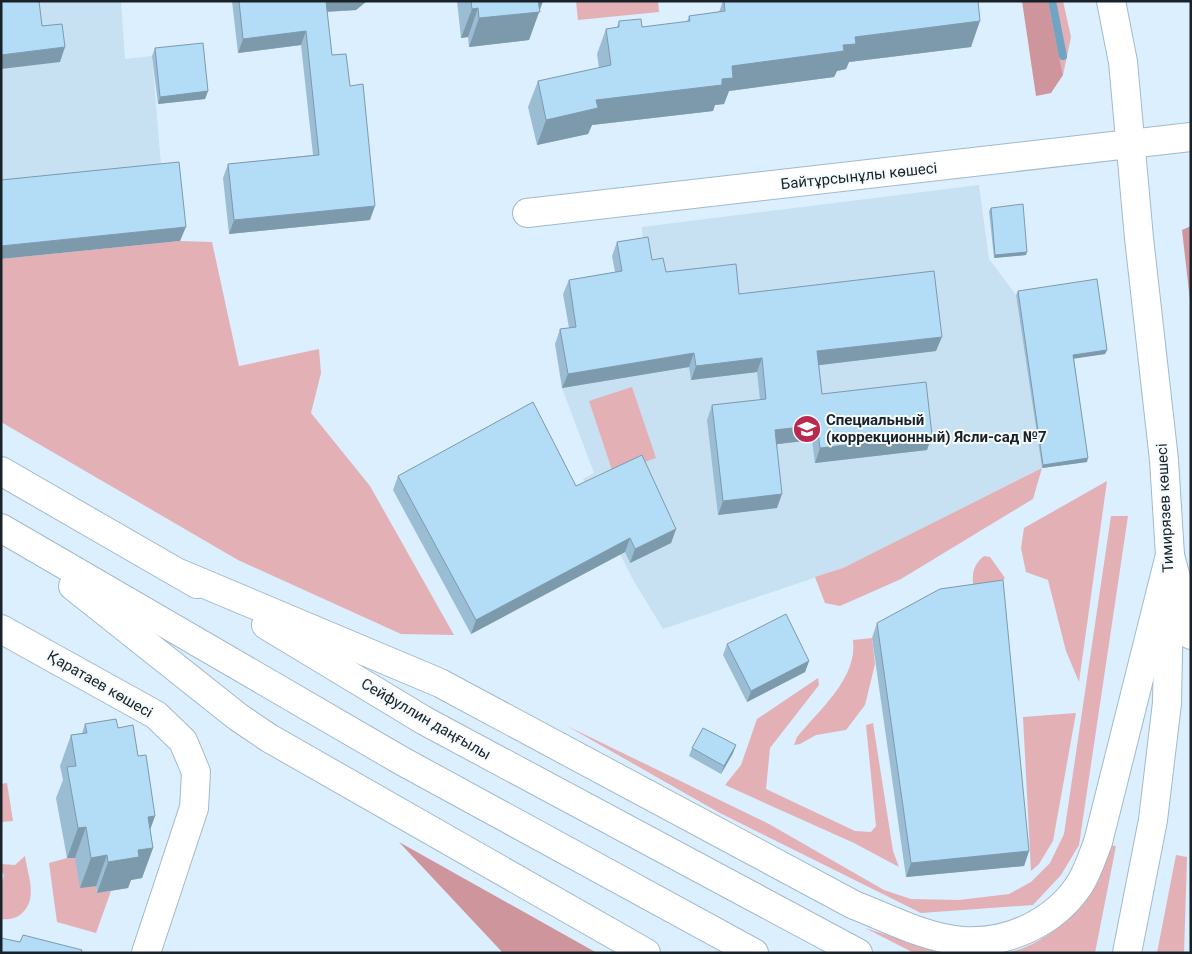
<svg xmlns="http://www.w3.org/2000/svg" width="1192" height="954" font-family="Roboto,sans-serif">
<style>
.built{fill:#c7e0f2}
.green{fill:#e3b0b5}
.forest{fill:#cf959c}
.lines{fill:none;stroke-linecap:round;stroke-linejoin:round}
.stream{stroke:#71a3c3;stroke-width:8}
.minor-casing{stroke:#a1bacb;stroke-width:30}
.major-casing{stroke:#a1bacb;stroke-width:30}
.minor{stroke:#fff;stroke-width:28}
.major{stroke:#fff;stroke-width:28}
.wall{fill:#9abdd4}
.shaded-wall{fill:#7d9aad}
.building{fill:#b3dcf7;stroke:#7d9aad}
.labels{text-anchor:middle;stroke-width:4;stroke-linejoin:round;paint-order:stroke}
.street-label{font-size:15px;fill:#182228;stroke:#f5fafd}
.poi-label{font-size:15px;font-weight:bold;fill:#182228;stroke:#f5fafd;text-anchor:start}
</style>
<rect width="100%" height="100%" fill="#dbeffe"/>
<g class="built">
<path d="M1,1H121L125,59L152,56L162,177L1,259Z"/>
<path d="M979,185L989,259L1016,295L1042,468L843,568L663,629L632,578L583,479L594,473L562,388L663,371L643,251L642,227Z"/>
</g>
<g class="green">
<path d="M576,1H658L659,12L578,20Z"/>
<path d="M1048,1H1063L1071,37L1063,75Z"/>
<path d="M180,241L212,242L239,366L319,349L321,373L311,413L370,486L454,635L401,634L238,560L1,422V259Z"/>
<path d="M632,387L656,458L613,473L589,401Z"/>
<path d="M1042,468L1033,499L901,579L840,606L825,603L815,577L843,568Z"/>
<path d="M1107,481L1079,682L1066,651L1048,580L1026,572L1021,548L1024,528Z"/>
<path d="M1111,516H1128L1079,845L1061,875L1033,905L921,913L718,812L567,726L769,824L884,890L911,899L959,900L1009,894L1031,882L1050,863L1064,834Z"/>
<path d="M984,556L990,557L1005,578L994,589L974,592C972,576 971,567 984,556Z"/>
<path d="M872,638L875,664L865,705L846,730L816,735L800,744L794,745L797,737C819,710 858,678 853,640Z"/>
<path d="M818,678L819,685L770,748L766,789L855,831L871,832L876,826L866,725L873,723L893,851L899,867L854,843L725,785L741,765L757,719Z"/>
<path d="M1076,713L1053,841L1039,864L1031,871L1023,717Z"/>
<path d="M7,783L13,821L1,822V784Z"/>
<path d="M1106,845L1116,846L1095,953H1004C1036,949 1074,920 1090,893C1097,879 1101,860 1106,845Z"/>
<path d="M1176,855L1187,857L1184,953H1157Z"/>
<path d="M25,856C28,877 39,900 20,915C14,919 8,920 1,919V886L4,875L1,871V864L15,865Z"/>
<path d="M67,858H75L96,886L97,893L111,891L96,933L57,922L49,863Z"/>
<path d="M865,928L919,945L961,953H914Z"/>
</g>
<g class="forest">
<path d="M1022,1H1048L1063,75L1051,93L1036,96Z"/>
<path d="M1191,226V309L1182,230Z"/>
<path d="M399,842L597,953H503Z"/>
</g>
<g class="lines">
<path class="stream" d="M1052,1L1063,56"/>
<defs>
<g id="minor">
<path d="M1111,1L1123,62L1139,238L1164,460L1170,555L1167,703L1153,820L1127,953"/>
<path d="M527,213L1191,137"/>
<path d="M1,629L156,715L183,741L196,772L194,808L146,953"/>
</g>
<g id="major">
<path d="M1,471L197,584"/>
<path d="M1,528L402,761L754,953"/>
<path d="M1171,559L1191,635"/>
<path d="M181,574L440,683L854,905C888,918 925,938 963,941C1009,944 1055,922 1080,884C1088,871 1093,855 1098,842L1170,555"/>
<path d="M73,586L238,717L269,738L646,953"/>
<path d="M266,625L425,721L858,953"/>
</g>
</defs>
<use href="#minor" class="minor-casing"/>
<use href="#major" class="major-casing"/>
<use href="#minor" class="minor"/>
<use href="#major" class="major"/>
</g>
<g class="wall">
<path d="M232,1H367L356,10L327,12L332,55L350,86L370,220L229,234L223,178L228,164L313,155L301,45L238,53Z"/>
<path d="M457,1H543L529,40L469,47L468,37L461,38Z"/>
<path d="M723,1H978L971,47L849,62L846,69L837,71L834,77L729,91L724,104L715,105L713,111L592,125L588,134L537,145L528,107L538,81L599,68L597,54L606,29L617,27L619,21L642,27L687,22L689,16L719,12Z"/>
<path d="M155,48L208,91L205,99L158,104L152,56Z"/>
<path d="M991,208L1026,255L994,258L989,211Z"/>
<path d="M617,242L652,260L666,272L739,294L936,351L819,365L822,394L932,435L927,450L815,463L812,440L777,444V508L718,515L707,420L712,405L760,400L757,372L691,380L689,367L562,388L555,344L560,329L569,328L563,294L569,280L615,272L612,256Z"/>
<path d="M1018,291L1107,350L1105,354L1074,358L1087,462L1042,468L1016,295Z"/>
<path d="M398,476L576,486L676,529L671,543L630,563L625,552L471,634L393,490Z"/>
<path d="M877,623L1029,851L1024,866L906,877L872,638Z"/>
<path d="M727,644L809,661L805,672L747,702L723,655Z"/>
<path d="M85,724L118,728L138,756L155,816L150,830L153,848L142,878L131,880L128,888L97,893L96,886L80,888L75,858H67L56,798L63,780L60,766L71,735L82,733Z"/>
<path d="M736,745L733,753L721,774L689,756L692,748Z"/>
</g>
<g class="shaded-wall">
<path d="M324,1H367L356,10L320,12Z"/>
<path d="M537,1H543L529,40L469,47L479,18Z"/>
<path d="M478,8L468,37L461,38L472,9Z"/>
<path d="M980,21L971,47L849,62L846,69L837,71L834,77L729,91L724,104L715,105L713,111L592,125L588,134L537,145L546,120L596,100L722,79L732,66L843,45L855,37Z"/>
<path d="M306,31L301,45L238,53L243,39Z"/>
<path d="M65,47L60,62L1,69V55Z"/>
<path d="M208,91L205,99L158,104L160,97Z"/>
<path d="M375,206L370,220L229,234L234,220Z"/>
<path d="M186,227L180,241L1,259V246Z"/>
<path d="M1027,252L1026,255L994,258L995,255Z"/>
<path d="M942,337L936,351L812,366L817,351Z"/>
<path d="M1107,350L1105,354L1072,359L1073,355Z"/>
<path d="M694,353L689,367L562,388L568,374Z"/>
<path d="M762,358L757,372L691,380L696,366Z"/>
<path d="M817,425L812,440L770,445L775,430Z"/>
<path d="M932,435L927,450L815,463L820,448Z"/>
<path d="M1088,458L1087,462L1042,468L1043,465Z"/>
<path d="M782,494L777,508L718,515L723,501Z"/>
<path d="M676,529L671,543L630,563L635,549Z"/>
<path d="M630,538L625,552L471,634L476,620Z"/>
<path d="M809,661L805,672L747,702L751,691Z"/>
<path d="M736,745L733,753L721,774L724,766Z"/>
<path d="M155,816L144,846L148,817Z"/>
<path d="M86,827L75,858H67L78,828Z"/>
<path d="M153,848L142,878L131,880L128,888L97,893L108,862L138,850Z"/>
<path d="M1029,851L1024,866L906,877L911,863Z"/>
<path d="M107,855L96,886L80,888L91,858Z"/>
</g>
<g class="building">
<path d="M1,1H39L42,26L62,24L65,47L1,55Z"/>
<path d="M239,1H326L332,55L346,54L350,86L363,84L375,206L234,220L228,164L319,155L306,31L243,39Z"/>
<path d="M471,1H538L540,12L479,18L478,8L472,9Z"/>
<path d="M724,1H978L980,21L855,37L856,44L843,45L844,51L732,66L733,78L722,79V85L596,100L598,108L546,120L538,81L611,65L606,29L619,27V21L641,19L642,27L690,21L689,16L725,11Z"/>
<path d="M203,43L208,91L160,97L155,48Z"/>
<path d="M179,162L186,227L1,246V180Z"/>
<path d="M1023,204L1027,252L995,255L991,208Z"/>
<path d="M648,237L652,260L663,258L666,272L736,264L739,294L934,271L942,337L817,351L822,394L926,382L932,435L820,448L817,425L775,430L782,494L723,501L712,405L766,399L762,358L696,366L694,353L568,374L560,329L576,327L569,280L622,271L617,242Z"/>
<path d="M1097,279L1107,350L1073,355L1088,458L1043,465L1018,291Z"/>
<path d="M533,402L576,486L642,455L676,529L635,549L630,538L476,620L398,476Z"/>
<path d="M1003,580L1029,851L911,863L877,623L940,589Z"/>
<path d="M786,614L809,661L751,691L727,644Z"/>
<path d="M116,719L118,728L133,725L138,756L146,755L155,816L148,817L153,848L138,850L139,857L108,862L107,855L91,858L86,827L78,828L67,767L76,766L71,735L87,733L85,724Z"/>
<path d="M703,728L736,745L724,766L692,748Z"/>
<path d="M23,935L82,950L81,953H1V938L20,942Z"/>
</g>
<defs>
<symbol id="school-disc" viewBox="-11 -11 22 22"><circle r="9.5" fill="#b92950" stroke="#f5fafd"/><path d="M0-5L7-2L0 1L-7-2ZM-4 1L0 2.5L4 1V4Q0 6-4 4Z" fill="#fff"/></symbol>
</defs>
<g fill-rule="evenodd">
<use href="#school-disc" x="791" y="413" width="32" height="32"/>
</g>
<g class="labels">
<g class="street-label">
<text transform="translate(859 176) rotate(-6)" y="5">Байтұрсынұлы көшесі</text>
<text transform="translate(1165 508) rotate(-93)" y="5">Тимирязев көшесі</text>
<text transform="translate(100 684) rotate(30)" y="5">Қаратаев көшесі</text>
<text transform="translate(426 719) rotate(30)" y="5">Сейфуллин даңғылы</text>
</g>
<g class="poi-label">
<text x="826" y="425">Специальный<tspan x="826" dy="17">(коррекционный) Ясли-сад №7</tspan></text>
</g>
</g>
<rect width="1192" height="954" fill="none" stroke="#182228" stroke-width="5"/>
</svg>
